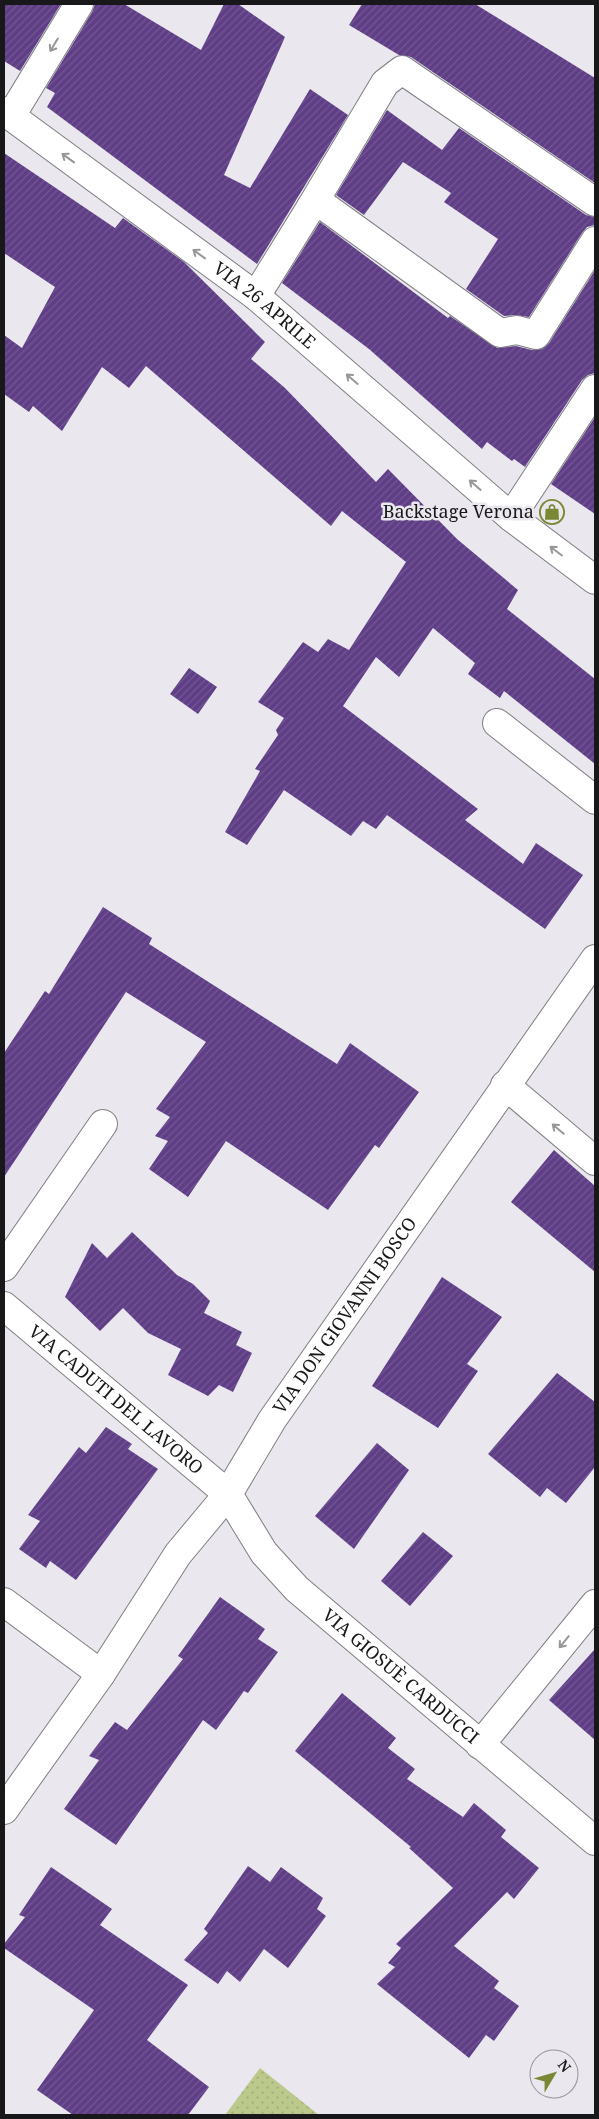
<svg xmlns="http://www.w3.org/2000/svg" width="599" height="2119" font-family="'Noto Serif',serif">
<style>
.grass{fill:url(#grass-dots)}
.building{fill:url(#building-hatch)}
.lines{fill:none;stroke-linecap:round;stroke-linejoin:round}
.minor-casing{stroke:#7e7d82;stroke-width:30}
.major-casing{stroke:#7e7d82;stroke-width:30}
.minor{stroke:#fff;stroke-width:28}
.major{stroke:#fff;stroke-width:28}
.oneway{stroke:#979798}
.labels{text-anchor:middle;stroke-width:5;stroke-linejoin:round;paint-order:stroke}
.street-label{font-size:18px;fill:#181719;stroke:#eae8ee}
.poi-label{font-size:18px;fill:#181719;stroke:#eae8ee;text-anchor:end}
</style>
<defs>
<pattern id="grass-dots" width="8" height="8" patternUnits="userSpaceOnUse" patternTransform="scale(1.25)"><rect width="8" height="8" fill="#bcc98c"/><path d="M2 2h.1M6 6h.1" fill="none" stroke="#a1ac78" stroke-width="1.8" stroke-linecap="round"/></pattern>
<pattern id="building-hatch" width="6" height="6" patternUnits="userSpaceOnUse" patternTransform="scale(1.25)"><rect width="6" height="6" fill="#603e87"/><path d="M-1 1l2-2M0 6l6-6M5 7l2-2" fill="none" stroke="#725791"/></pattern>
</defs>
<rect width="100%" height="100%" fill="#eae8ee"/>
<path class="grass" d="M260,2068L319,2115H225Z"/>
<g class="building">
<path d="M4,4H61L20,71L4,61Z"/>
<path d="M95,4H124L201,50L224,4H238L285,37L224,175L250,188L310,89L348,115L257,264L47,107L55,93L46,88L92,12Z"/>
<path d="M362,4H475L595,78V183L411,57L399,55L349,25Z"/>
<path d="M387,110L442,150L459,128L586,215L595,217V225L587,227L582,233L529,317L515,315L504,316L466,289L498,239L444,202L451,193L403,162L364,215L336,195Z"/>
<path d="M4,153L115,228L123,218L184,262L265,342L251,359L285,388L376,482L388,469L457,539L518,590L507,609L595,679V764L504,691L500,698L468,674L475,663L433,628L399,677L376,657L343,706L478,809L465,820L523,864L536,843L583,875L545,929L387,815L376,829L363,821L351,836L284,790L247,845L225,832L260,771L255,769L278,735L276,730L284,718L258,702L303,642L318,652L328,639L349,650L406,562L342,511L331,526L146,366L129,388L102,367L62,431L33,406L29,412L4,394V335L22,348L55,287L4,253Z"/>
<path d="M320,222L448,318L450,316L497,348L516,346L532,350L542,349L549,343L595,270V373L588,375L582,380L525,467L514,459L512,461L487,442L482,449L369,349L282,283Z"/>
<path d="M595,417V514L551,484Z"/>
<path d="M189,668L217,687L198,714L170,694Z"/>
<path d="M103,907L152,938L149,944L337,1064L350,1043L419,1092L379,1148L375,1145L328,1210L226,1141L188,1197L149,1169L168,1141L155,1136L170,1117L156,1109L206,1042L126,992L4,1177V1053L45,991L49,994Z"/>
<path d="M554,1150L595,1186V1272L511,1202Z"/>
<path d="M132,1232L177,1275L193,1284L210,1301L204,1313L242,1332L236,1345L252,1353L233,1392L219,1385L208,1396L168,1375L181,1349L148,1333L123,1308L100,1331L65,1297L92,1243L107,1258Z"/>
<path d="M442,1277L502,1317L467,1364L478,1371L438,1428L372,1386Z"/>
<path d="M557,1373L595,1402V1467L566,1503L547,1488L540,1497L488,1454Z"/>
<path d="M106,1427L132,1444L128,1449L158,1469L76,1580L50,1561L46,1568L19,1549L40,1521L28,1515L79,1447L86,1453Z"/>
<path d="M377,1443L409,1470L354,1549L315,1516Z"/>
<path d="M423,1532L453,1556L410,1606L381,1581Z"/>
<path d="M220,1597L265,1629L258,1639L278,1652L248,1693L244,1691L216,1730L203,1720L116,1845L64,1809L99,1760L89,1756L115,1722L127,1730L183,1659L178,1656Z"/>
<path d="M595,1649V1740L549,1700Z"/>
<path d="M342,1693L396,1738L388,1748L415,1769L407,1779L463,1817L474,1803L506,1830L501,1837L539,1868L514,1899L507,1892L454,1946L499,1981L494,1988L519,2006L494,2041L486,2035L469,2058L377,1984L395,1967L388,1963L401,1948L396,1944L453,1888L409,1848L411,1847L295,1751Z"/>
<path d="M248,1866L270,1882L281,1867L323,1898L317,1909L326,1916L288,1968L264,1949L240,1982L227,1971L218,1984L184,1960L208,1933L204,1929Z"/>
<path d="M51,1867L112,1909L100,1925L188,1985L147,2040L209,2087L188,2115H73L37,2090L94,2010L4,1948V1944L25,1917L19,1915Z"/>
</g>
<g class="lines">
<defs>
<g id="minor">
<path d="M11,116L79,4"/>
<path d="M311,207L385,83L402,70L595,202"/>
<path d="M256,296L311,207L324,206L500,333L517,330L536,335L595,241"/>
<path d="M511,517L595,389"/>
<path d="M497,723L595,800"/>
<path d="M505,1085L595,1161"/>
<path d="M4,1267L103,1124"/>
<path d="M4,1602L101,1674"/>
<path d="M480,1745L595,1604"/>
<path id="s1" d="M4,1810L101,1674L178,1554L228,1494L264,1553L297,1589L595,1841"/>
</g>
<g id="major">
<path id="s2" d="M4,111L256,296L511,517L595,580"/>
<path id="s3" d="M4,1306L228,1494L272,1420L595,959"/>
</g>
</defs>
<use href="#minor" class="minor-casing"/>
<use href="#major" class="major-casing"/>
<use href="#minor" class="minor"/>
<use href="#major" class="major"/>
</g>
<defs><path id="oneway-shaft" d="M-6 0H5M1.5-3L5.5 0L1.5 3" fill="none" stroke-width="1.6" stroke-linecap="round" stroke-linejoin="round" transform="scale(1.25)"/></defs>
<g class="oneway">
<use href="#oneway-shaft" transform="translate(54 45) rotate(121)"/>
<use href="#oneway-shaft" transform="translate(68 158) rotate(-144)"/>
<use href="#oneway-shaft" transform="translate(199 254) rotate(-144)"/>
<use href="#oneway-shaft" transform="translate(352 379) rotate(-139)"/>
<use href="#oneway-shaft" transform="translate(475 485) rotate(-139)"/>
<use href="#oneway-shaft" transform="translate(556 551) rotate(-143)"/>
<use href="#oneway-shaft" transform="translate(558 1129) rotate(-140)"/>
<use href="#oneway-shaft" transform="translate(564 1642) rotate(129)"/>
</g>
<defs>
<symbol id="shop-ring" viewBox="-11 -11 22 22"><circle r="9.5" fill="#eae8ee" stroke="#7a8836" stroke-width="1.5"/><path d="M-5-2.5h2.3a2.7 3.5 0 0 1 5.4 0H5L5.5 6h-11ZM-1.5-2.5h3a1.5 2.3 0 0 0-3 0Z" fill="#7a8836"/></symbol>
</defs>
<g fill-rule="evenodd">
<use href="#shop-ring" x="538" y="498" width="28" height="28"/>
</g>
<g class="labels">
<g class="street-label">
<text dy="6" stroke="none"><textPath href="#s2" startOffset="325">VIA 26 APRILE</textPath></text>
<text dy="6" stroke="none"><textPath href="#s3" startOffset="506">VIA DON GIOVANNI BOSCO</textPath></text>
<text dy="6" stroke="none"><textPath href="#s3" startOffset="146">VIA CADUTI DEL LAVORO</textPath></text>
<text dy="6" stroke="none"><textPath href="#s1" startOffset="641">VIA GIOSUÈ CARDUCCI</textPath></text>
</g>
<g class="poi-label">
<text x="534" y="518">Backstage Verona</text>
</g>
</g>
<rect width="599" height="2119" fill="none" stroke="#181719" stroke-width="10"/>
<g transform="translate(554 2074) rotate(52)"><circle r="24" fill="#eae8ee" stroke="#969499"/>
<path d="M0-4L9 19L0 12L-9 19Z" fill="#7a8836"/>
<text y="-8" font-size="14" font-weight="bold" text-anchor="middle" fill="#181719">N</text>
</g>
</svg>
